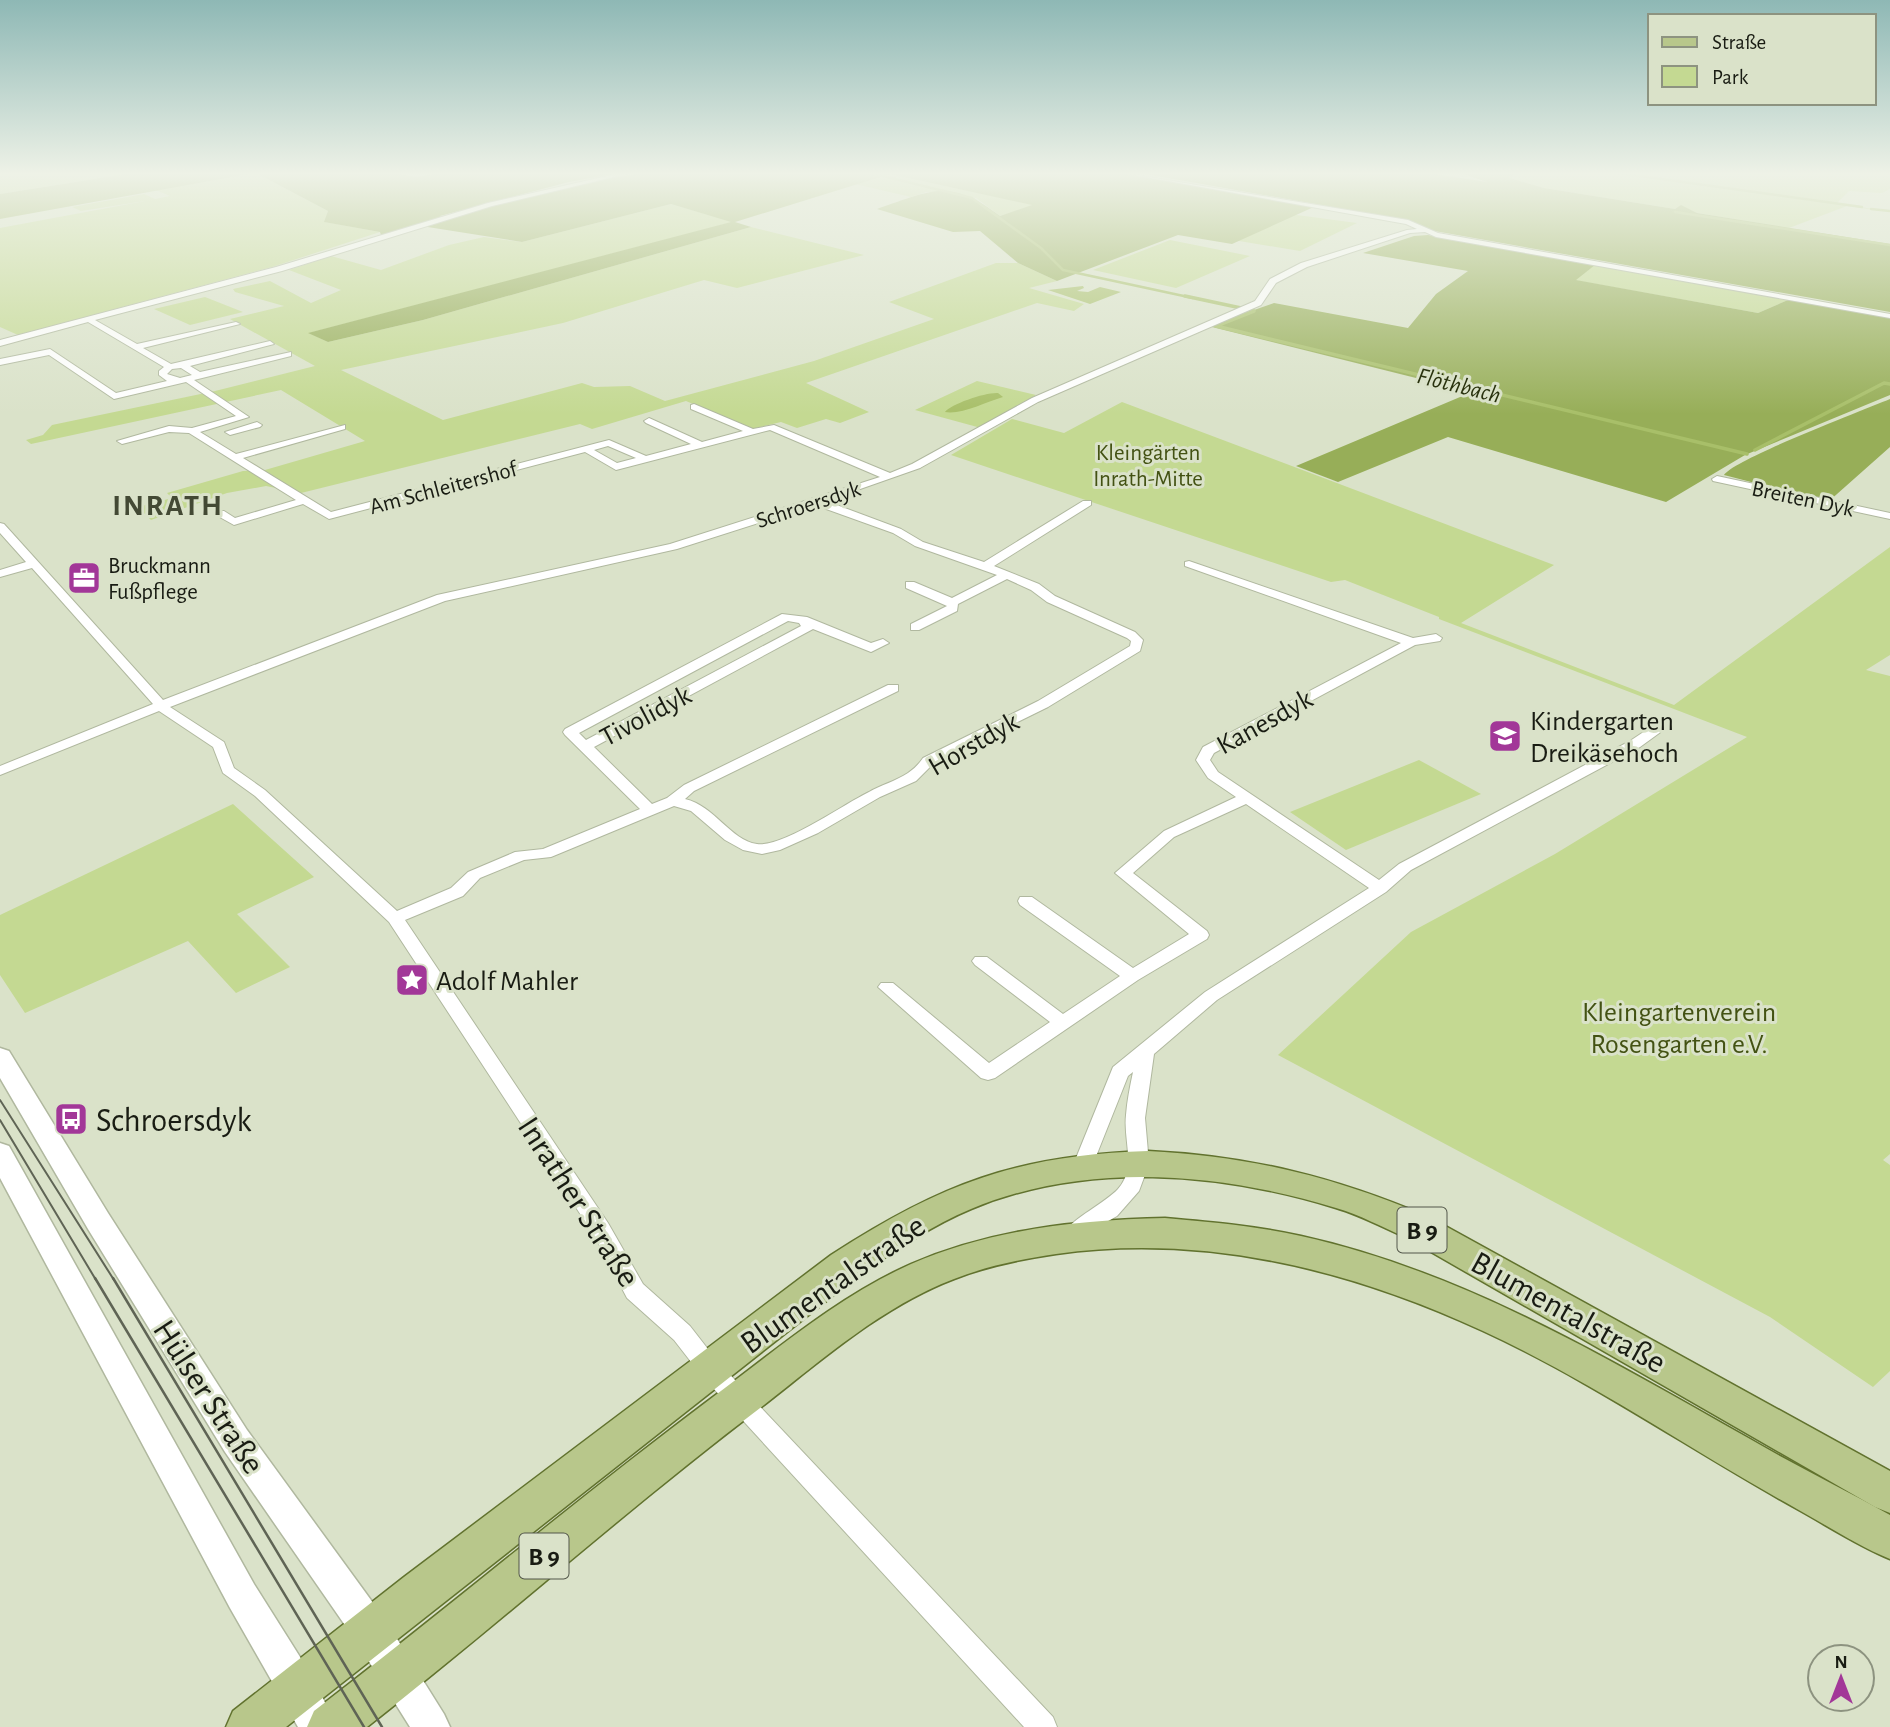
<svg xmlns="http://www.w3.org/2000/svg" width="1890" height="1727" font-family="'Alegreya Sans',sans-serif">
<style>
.green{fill:#c4d992}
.forest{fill:#97ae58}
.water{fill:#a8bf69}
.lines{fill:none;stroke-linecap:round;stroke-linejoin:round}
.stream-far1{stroke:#a8bf69;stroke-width:2.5}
.stream{stroke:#a8bf69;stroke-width:3.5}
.minor-casing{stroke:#b0b89f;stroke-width:2}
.tertiary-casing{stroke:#b0b89f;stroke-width:3}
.primary-casing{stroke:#61722e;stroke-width:3}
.minor{fill:#fff;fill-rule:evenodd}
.tertiary{fill:#fff;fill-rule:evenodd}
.primary{fill:#b8c78b;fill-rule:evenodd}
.tram-far1{stroke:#5f6455;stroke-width:2}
.tram{stroke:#5f6455;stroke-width:2.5}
.labels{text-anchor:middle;stroke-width:6;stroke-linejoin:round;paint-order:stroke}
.far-park-label{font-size:23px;fill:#435213;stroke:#dae2c9}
.far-street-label{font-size:23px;fill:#191c13;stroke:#dae2c9}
.far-poi-label{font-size:23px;fill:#191c13;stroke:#dae2c9;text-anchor:start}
.far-water-label{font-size:24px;font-style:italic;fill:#29320e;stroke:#dae2c9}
.shield{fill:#dae2c9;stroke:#53574a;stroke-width:2}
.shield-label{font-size:26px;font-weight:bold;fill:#191c13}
.street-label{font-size:28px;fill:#191c13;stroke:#dae2c9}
.poi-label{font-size:28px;fill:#191c13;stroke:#dae2c9;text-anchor:start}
.park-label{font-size:28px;fill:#435213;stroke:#dae2c9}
.far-district-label{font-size:30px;font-weight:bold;letter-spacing:2px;fill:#434934;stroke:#dae2c9}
.near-poi-label{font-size:33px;fill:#191c13;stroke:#dae2c9;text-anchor:start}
.near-street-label{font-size:33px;fill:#191c13;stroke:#dae2c9}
</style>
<rect width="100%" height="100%" fill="#dae2c9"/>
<g class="green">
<path d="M0,173H132L0,194Z"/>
<path d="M256,173L328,211L325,222L380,232L272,267L18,335L0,327V228L145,201L81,211L72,207L144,194L155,199L170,196L156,190Z"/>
<path d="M1517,173H1890V189L1882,193L1849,191L1837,203L1890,212L1847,206L1789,228L1697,213L1681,206L1675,209L1544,188L1508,178Z"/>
<path d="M890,174L1034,205L1000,216L976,198L926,192L911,197L855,184Z"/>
<path d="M671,204L733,222L309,333L328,342L423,320L751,227L864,255L737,288L704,280L563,323L341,370L443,420L582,383L594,387L630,386L665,401L814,361L934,319L889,302L996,263H1018L1057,281L1029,288L1084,304L1074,311L1037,303L806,383L869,412L840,423L826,419L797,428L781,422L752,429L686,401L592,429L580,424L301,493L266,486L227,493L151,520L138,507L172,498L167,493L243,471L265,470L365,441L281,390L31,444L26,440L43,435L52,425L215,391L315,366L230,319L284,306L235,292L233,289L270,281L311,303L341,290L289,270L331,256L381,270L449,245L484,237L522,242Z"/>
<path d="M1289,214L1357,223L1300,251L1233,240Z"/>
<path d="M1170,240L1250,256L1176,288L1093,270Z"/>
<path d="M1595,265L1788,300L1758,313L1574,280Z"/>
<path d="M205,297L243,312L190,325L154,309Z"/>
<path d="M977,381L1036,395L981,428L915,410Z"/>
<path d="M1122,402L1554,565L1461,623L1674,705L1890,547V655L1866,670L1890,676V1154L1883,1160L1890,1165V1371L1873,1387L1770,1317L1278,1055L1411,932L1555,854L1747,737L1439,619V617L1345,580L1331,582L951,455L1012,419L1064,433Z"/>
<path d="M1419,760L1481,794L1346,850L1290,812Z"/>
<path d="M233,804L314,877L237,914L290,967L236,993L188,941L25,1013L0,975V915Z"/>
</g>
<g class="forest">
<path d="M132,173H254L0,219V194Z"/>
<path d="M256,173H394L416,177L440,173H617L569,182L440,216L442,218L578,184L642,173H1126L1316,206L1232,244L1178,235L1057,281L1018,263L980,231L953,232L877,209C933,190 949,178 1000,216L1032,205L890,174L735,222L751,227L423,320L328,342L308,333L731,222L671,204L522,242L415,225L381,235L380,232L324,222L328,211Z"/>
<path d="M1140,173H1428L1487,182L1461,173H1517L1509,178L1544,188L1675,209L1681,205L1697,213L1890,244V312L1429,230L1405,220Z"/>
<path d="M1428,235L1595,265L1576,280L1758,313L1788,300L1890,318V395L1745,455L1666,502L1448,437L1338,482L1296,466L1472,392L1208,326L1274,303L1408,328L1436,294L1468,271L1363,253L1414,236Z"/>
<path d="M1890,399V447L1828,502L1724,475C1734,459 1864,410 1890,399Z"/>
</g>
<g class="water">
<path d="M1083,286L1084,288L1077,291L1088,292L1100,287L1121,292L1090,304L1048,290Z"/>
<path d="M998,393L1003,397C986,402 961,415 945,412C951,404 986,392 998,393Z"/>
</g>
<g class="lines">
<g class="stream-far1">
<path d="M871,173L972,198L1041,248L1063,270L1193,298"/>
<path d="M1618,173L1862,207"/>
<path d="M1871,209L1890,211"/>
<path d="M1675,212L1890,245"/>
</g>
<g class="stream">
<path d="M1185,296L1241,308"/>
<path d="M1248,309L1254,311L1216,326L1747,454"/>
<path d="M1755,450L1884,383L1890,384"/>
</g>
<defs>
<g id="minor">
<path d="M620,173H630L492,206L282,271L95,320L137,344L236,322L240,324L143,348L171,364L270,341L274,344L190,366L200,372L291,352V356L194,380L249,417L200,432L236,454L345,425V429L243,458L331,512L609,440L646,456L691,444L646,423L644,421L649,418L702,442L743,431L691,409V405L694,404L753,429L774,425L890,473L912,464L1032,398L1255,301L1270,279L1301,263L1407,230L1417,229L1406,224L1124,173L1408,220L1438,233L1890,314V318L1436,237L1425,232L1410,233L1307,267L1276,283L1261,305L1038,402L920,468L826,501L901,529L923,542L984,562L1083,501H1091V505L994,566L1039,584L1055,596L1135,632L1143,640L1140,651L1048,707L933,764L916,781L880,797L818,833L780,850L762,854L743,850L725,840L691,811L674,806L551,857L524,860L480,878L463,896L405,920L608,1223L643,1284L690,1326L718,1362L1053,1717L1057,1727H1024L702,1376L674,1340L627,1298L594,1235L389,922L255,796L223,773L213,747L159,711L0,775V766L153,704L32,568L0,577V570L26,562L0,533V523L4,524L163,700L437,595L670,544L880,477L770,430L616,470L585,452L329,519L303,504L234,525L216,515V511H224L235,518L296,500L189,433L169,432L122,444L117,441L169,426L192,428L236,416L186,382L114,399L49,355L0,365V359L50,349L116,393L167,381L159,375V371L164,367L88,322L0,346V340L276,267L488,203ZM181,368L192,375L180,378L167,374L172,369ZM608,446L636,458L617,463L594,450ZM815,505L893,533L915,546L997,575L952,598L914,582H906V588L947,606L911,624V630H919L957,611L958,604L1007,579L1031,590L1047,602L1127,638L1131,641L1130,646L1038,701L923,758C919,764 914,769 908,773C896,781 881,785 869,792C844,804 782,848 757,844C730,840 715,806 685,799L694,791L898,691V685H888L684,785L667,798L652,804L594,747L813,629L871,652L889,643L883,639L871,643L807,617L782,614L565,729L563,732L565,735L640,809L543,849L515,852L468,872L451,888L397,911L265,790L234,768L224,742L170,707L445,601L677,549ZM788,621L799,623L801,626L586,740L579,733Z"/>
<path d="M257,422L262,425L260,427L230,435L225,432Z"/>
<path d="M1717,476L1890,513V519L1713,481L1712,479Z"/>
<path d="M1189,561L1413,638L1436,634L1442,638L1440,641L1415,645L1214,753L1210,760L1218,772L1379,880L1399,864L1630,741L1657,723H1667L1669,726L1640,747L1411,870L1386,892L1217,1000L1154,1054L1145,1118L1149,1164L1139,1191L1117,1216L1077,1239L1070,1236L1067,1230C1072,1219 1105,1203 1118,1189C1137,1168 1123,1140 1126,1115C1127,1101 1130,1086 1133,1072L1128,1076L1089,1174L1082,1176L1075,1174L1072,1168L1113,1067L1205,992L1369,888L1246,804L1174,837L1133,873L1207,931L1209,935L1207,939L1138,980L995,1078L988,1080L981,1078L878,987L881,983H893L989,1063L1050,1022L975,965L972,961L975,957H987L1063,1014L1120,976L1020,905L1018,901L1020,897H1032L1133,968L1189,934L1115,873L1164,831L1236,797L1208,778L1196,760L1203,747L1401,643L1185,566V562Z"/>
</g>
<g id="tertiary">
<path d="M0,1048L9,1051L108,1213L247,1430L384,1618L444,1714L450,1727H410L358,1644L225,1452L88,1229L0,1078Z"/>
<path d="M0,1143L9,1146L254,1584L312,1676L337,1727H298L230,1608L0,1178Z"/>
</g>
<g id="primary">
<path d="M1148,1151C1250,1156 1335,1177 1429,1217L1890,1471V1513L1875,1507L1405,1237C1382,1227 1360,1215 1336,1208C1219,1172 1086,1161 971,1209C930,1226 893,1252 857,1277L286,1727H226L233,1711L404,1577L831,1255C940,1184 1017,1155 1148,1151Z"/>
<path d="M1165,1218C1211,1222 1256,1226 1301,1236C1464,1272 1606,1358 1750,1439C1796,1466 1844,1489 1890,1515V1559C1858,1546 1828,1526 1797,1509C1692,1451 1592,1381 1483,1331C1349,1269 1204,1233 1056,1254C1022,1259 987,1266 954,1279C883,1306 823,1359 764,1405C628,1508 501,1622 367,1727H307L314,1711C448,1608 578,1498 713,1397C776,1350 839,1296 911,1264C992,1229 1078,1220 1165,1218Z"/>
</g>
</defs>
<use href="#minor" class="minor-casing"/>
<use href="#tertiary" class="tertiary-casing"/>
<use href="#primary" class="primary-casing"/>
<use href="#minor" class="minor"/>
<use href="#tertiary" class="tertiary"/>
<use href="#primary" class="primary"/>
<g class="tram-far1">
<path d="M0,1100L114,1280"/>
<path d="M0,1120L96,1280"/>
</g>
<g class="tram">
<path d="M95,1278L364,1727"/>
<path d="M113,1278L382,1727"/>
</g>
</g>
<linearGradient id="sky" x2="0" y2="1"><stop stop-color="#8eb8b5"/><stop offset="0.42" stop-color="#eef2e7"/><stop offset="1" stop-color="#eef2e7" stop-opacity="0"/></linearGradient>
<rect width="1890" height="414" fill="url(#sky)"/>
<defs>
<symbol id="office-square" viewBox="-11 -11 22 22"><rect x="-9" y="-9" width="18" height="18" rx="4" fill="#a23798" stroke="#dae2c9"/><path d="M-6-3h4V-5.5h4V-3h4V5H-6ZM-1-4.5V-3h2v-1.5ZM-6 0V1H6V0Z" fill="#fff"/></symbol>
<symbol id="school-square" viewBox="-11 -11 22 22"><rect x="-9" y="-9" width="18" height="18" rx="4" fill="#a23798" stroke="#dae2c9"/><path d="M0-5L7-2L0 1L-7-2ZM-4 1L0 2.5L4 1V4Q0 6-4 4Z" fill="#fff"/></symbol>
<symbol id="sight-square" viewBox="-11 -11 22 22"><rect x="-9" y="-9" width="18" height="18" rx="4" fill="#a23798" stroke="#dae2c9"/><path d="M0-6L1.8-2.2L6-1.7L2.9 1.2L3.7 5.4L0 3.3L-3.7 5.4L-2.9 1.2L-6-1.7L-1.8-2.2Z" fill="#fff"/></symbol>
<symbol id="bus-square" viewBox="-11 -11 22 22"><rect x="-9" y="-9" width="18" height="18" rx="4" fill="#a23798" stroke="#dae2c9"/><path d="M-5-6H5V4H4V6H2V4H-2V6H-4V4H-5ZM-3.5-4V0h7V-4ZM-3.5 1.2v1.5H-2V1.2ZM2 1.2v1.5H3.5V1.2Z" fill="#fff"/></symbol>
</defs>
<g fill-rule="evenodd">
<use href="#office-square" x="65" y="559" width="38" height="38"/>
<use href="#school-square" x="1486" y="717" width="38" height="38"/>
<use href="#sight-square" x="393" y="961" width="38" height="38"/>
<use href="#bus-square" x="52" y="1100" width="38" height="38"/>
</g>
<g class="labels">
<g class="far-park-label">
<text x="1148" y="460">Kleingärten<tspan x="1148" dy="26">Inrath-Mitte</tspan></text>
</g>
<g class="far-street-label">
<text transform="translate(443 487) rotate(-15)" y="8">Am Schleitershof</text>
<text transform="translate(1803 498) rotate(12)" y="8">Breiten Dyk</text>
<text transform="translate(808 504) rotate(-18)" y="8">Schroersdyk</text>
</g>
<g class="far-poi-label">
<text x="108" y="573">Bruckmann<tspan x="108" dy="26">Fußpflege</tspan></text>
</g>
<g class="far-water-label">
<text transform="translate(1459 385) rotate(14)" y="8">Flöthbach</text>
</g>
<g class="shield">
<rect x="1397.5" y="1207.5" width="49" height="45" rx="5"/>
<rect x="519.5" y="1533.5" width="49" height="45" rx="5"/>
</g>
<g class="shield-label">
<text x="1422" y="1239">B 9</text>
<text x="544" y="1565">B 9</text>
</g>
<g class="street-label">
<text transform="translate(645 715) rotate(-28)" y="10">Tivolidyk</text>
<text transform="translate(1264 721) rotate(-29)" y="10">Kanesdyk</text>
<text transform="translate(973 743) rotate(-30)" y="10">Horstdyk</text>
</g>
<g class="poi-label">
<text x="1530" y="730">Kindergarten<tspan x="1530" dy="32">Dreikäsehoch</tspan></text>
<text x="436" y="990">Adolf Mahler</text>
</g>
<g class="park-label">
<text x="1679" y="1021">Kleingartenverein<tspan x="1679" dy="32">Rosengarten e.V.</tspan></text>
</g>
<g class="far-district-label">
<text x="168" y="515">INRATH</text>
</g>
<g class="near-poi-label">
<text x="96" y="1131">Schroersdyk</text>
</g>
<g class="near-street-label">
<text transform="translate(580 1201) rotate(57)" y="12">Inrather Straße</text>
<text transform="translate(832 1283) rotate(-35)" y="12">Blumentalstraße</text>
<text transform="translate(1569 1311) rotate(29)" y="12">Blumentalstraße</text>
<text transform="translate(210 1396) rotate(57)" y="12">Hülser Straße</text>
</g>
</g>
<rect x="1648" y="14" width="228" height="91" fill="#dae2c9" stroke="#8d9380" stroke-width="2"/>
<rect x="1662" y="37" width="35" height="10" fill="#b8c78b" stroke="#8d9380" stroke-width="2"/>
<text x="1712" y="49" font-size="21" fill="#191c13">Straße</text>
<rect x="1662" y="66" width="35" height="21" fill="#c4d992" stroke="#8d9380" stroke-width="2"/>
<text x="1712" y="84" font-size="21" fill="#191c13">Park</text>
<g transform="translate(1841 1678)"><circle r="33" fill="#dae2c9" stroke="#8d9380" stroke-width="2"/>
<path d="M0-5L12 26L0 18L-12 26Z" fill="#a23798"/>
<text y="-10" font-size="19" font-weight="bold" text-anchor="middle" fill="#191c13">N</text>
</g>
</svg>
